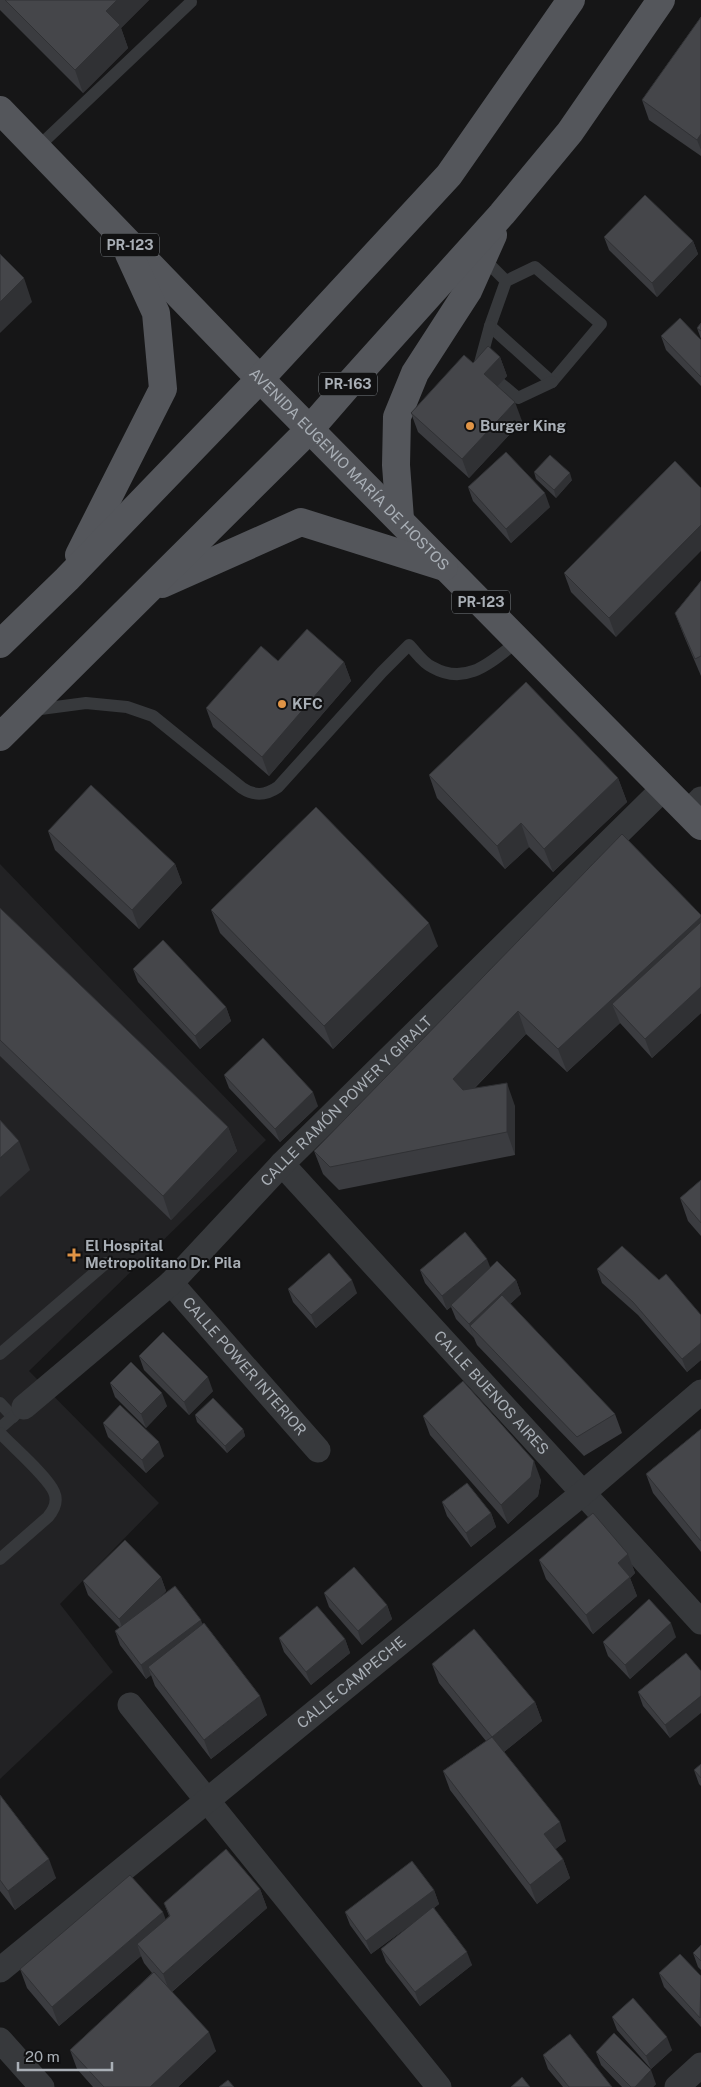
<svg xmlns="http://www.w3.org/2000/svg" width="701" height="2087" font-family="'Public Sans',sans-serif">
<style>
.built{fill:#222224}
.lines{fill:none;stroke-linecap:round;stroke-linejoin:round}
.lane{stroke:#37393c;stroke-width:12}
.street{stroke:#37393c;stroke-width:25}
.primary{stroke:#54565b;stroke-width:28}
.wall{fill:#3b3c40}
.shaded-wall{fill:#303134}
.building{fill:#45464a;stroke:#303134}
.poi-dot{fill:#e09446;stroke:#111112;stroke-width:2}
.labels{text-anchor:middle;stroke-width:4;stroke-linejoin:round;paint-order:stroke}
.shield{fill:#111112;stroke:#7b8085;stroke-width:1}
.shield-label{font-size:14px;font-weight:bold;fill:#a9afb6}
.poi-label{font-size:15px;font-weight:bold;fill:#a9afb6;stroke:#111112;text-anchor:start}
.street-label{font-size:15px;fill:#a9afb6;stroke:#111112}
</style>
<rect width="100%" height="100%" fill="#161617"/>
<path class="built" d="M0,864L266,1140L29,1371L159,1503L60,1604L113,1672L0,1779Z"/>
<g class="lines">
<g class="lane">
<path d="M37,148L191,2"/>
<path d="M483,258L506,281L490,326L552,382L601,324L535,267L506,281"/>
<path d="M484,367L480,363L490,326"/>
<path d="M500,383L518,398L552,382"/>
<path d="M33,710L86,703L127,707L153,716L242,788C254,796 265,796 278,787L382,672L409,645C416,652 423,663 432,667C467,687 492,661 518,641"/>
<path d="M0,1354L106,1263"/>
<path d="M0,1403L13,1417"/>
<path d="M0,1428L24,1407"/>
<path d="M0,1433C12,1446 48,1477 54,1492C58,1501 54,1510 48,1517L0,1559"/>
</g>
<g class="street">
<path d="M688,812L701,799"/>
<path id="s1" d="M282,1164L701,1622"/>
<path id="s2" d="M171,1283L318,1450"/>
<path id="s3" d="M24,1407L171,1283L282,1164L663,789"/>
<path d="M130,1705L439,2087"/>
<path id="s4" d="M0,1970L583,1493L701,1392"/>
<path d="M0,2040L42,2087"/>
<path d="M677,2087L701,2065"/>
</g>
<g class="primary">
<path id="s5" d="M0,110L260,379L701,826"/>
<path d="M400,519L396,465L397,417L415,373L468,291L493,235"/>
<path d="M79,555L163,389L156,313L129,254"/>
<path d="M162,584L301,522L444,567"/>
<path d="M0,644L67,579L260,379L449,175L571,0"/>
<path d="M0,737L310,429L350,383L502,214L570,132L661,0"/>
</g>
</g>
<g class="wall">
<path d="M0,0H149L121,28L128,48L83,93L0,10Z"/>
<path d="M701,17V156L649,120L642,100Z"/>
<path d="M604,237L693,241L698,254L657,297L609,250Z"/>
<path d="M701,323V339L697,328Z"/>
<path d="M661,336L701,340V386L666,350Z"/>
<path d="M500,357L507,376L497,386L522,421L469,478L418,432L411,413L473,363Z"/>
<path d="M675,461L616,637L571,592L564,573Z"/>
<path d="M534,472L572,480L556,498L536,479Z"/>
<path d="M468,487L550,507L511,543L473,501Z"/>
<path d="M701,581V676L684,636L675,613Z"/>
<path d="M278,661L344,662L351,681L269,776L213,727L206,708Z"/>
<path d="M429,775L618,778L627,802L553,872L529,847L505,869L437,798Z"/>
<path d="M48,831L175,864L182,883L139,929L55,850Z"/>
<path d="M622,834L701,915V1013L652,1058L620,1023L567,1072L526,1034L475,1088L515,1106V1155L339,1190L323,1174L314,1151Z"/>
<path d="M0,908L228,1127L237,1151L171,1220L0,1056Z"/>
<path d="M211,910L438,946L333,1049L220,933Z"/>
<path d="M133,969L226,1007L231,1021L200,1049L138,982Z"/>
<path d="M224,1075L318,1106L280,1142L229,1088Z"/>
<path d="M701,1180V1236L688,1221L680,1198Z"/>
<path d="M490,1267L516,1280L521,1294L510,1304L615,1414L622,1433L584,1456L477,1345L474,1338L456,1319L451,1307L447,1310L425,1283L420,1270Z"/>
<path d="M597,1269L701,1315V1360L687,1372L638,1315L602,1283Z"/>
<path d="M288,1289L357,1293L316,1328L293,1302Z"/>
<path d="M139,1356L213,1391L189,1415L144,1370Z"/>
<path d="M110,1383L167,1406L146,1428L115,1397Z"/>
<path d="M195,1415L243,1429L245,1436L227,1453L197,1422Z"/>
<path d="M423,1416L541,1480L538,1496L508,1524L430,1435Z"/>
<path d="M103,1423L164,1456L146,1473L108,1437Z"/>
<path d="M701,1429V1552L653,1493L646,1474Z"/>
<path d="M442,1502L491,1513L496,1527L471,1547L447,1516Z"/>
<path d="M628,1554L635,1573L630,1578L637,1596L593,1634L546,1579L539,1560Z"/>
<path d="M161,1577L166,1591L157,1600L203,1624L267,1715L211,1759L155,1686L151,1675L146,1679L120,1645L115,1631L120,1628L88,1595L83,1581Z"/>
<path d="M324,1593L387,1605L392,1619L362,1645L329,1607Z"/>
<path d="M676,1637L630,1679L608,1656L603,1642Z"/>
<path d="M279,1638L345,1639L350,1653L311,1685L284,1652Z"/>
<path d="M686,1653L670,1738L643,1706L638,1692Z"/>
<path d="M432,1664L535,1702L542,1721L504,1752L566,1841L555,1849L563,1859L570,1878L537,1904L450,1790L443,1771L486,1741L439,1683Z"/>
<path d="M701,1764V1786L699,1784L694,1770Z"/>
<path d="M0,1795L56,1878L15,1910L0,1891Z"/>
<path d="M260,1889L267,1908L172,1992L216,2051L178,2087H93L77,2069L70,2050L152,1973L144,1963L141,1956L59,2026L27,1988L20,1969L165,1920L169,1916L164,1903Z"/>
<path d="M434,1890L439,1904L434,1908L472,1965L420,2006L386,1962L381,1949L424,1915L371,1954L350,1925L345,1912Z"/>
<path d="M701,1945V1970L698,1967L693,1953Z"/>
<path d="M659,1973L701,1976V2027L664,1987Z"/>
<path d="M612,2017L672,2050L651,2069L617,2030Z"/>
<path d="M596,2052L656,2084L653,2087H622L601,2065Z"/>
<path d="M543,2055L612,2087H563L548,2069Z"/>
</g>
<g class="shaded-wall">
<path d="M117,0H149L121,28L128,48L83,93L75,70L106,11Z"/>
<path d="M701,134V150L697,140Z"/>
<path d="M693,241L698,254L657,297L652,283Z"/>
<path d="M24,278L32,302L0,333V302Z"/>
<path d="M500,357L507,376L491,393L484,374Z"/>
<path d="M515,402L522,421L469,478L462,459Z"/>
<path d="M570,473L572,480L556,498L554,490Z"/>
<path d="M545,493L550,507L511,543L506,529Z"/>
<path d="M701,525V551L616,637L609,618Z"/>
<path d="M344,662L351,681L269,776L262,757Z"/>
<path d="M618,778L627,802L553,872L544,849Z"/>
<path d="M521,823L529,847L505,869L497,846Z"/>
<path d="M175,864L182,883L139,929L132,910Z"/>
<path d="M701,917V948L612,1004L620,1023L567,1072L558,1049Z"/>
<path d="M429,923L438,946L333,1049L324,1026Z"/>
<path d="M701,987V1013L652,1058L645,1039Z"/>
<path d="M226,1007L231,1021L200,1049L195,1036Z"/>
<path d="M518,1011L526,1034L461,1102L453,1079Z"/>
<path d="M507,1083L515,1106V1155L507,1132Z"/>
<path d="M313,1092L318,1106L280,1142L275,1129Z"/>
<path d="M228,1127L237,1151L171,1220L163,1196Z"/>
<path d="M19,1141L30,1170L0,1197V1158Z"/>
<path d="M487,1259L492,1272L447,1310L442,1296Z"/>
<path d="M352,1280L357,1293L316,1328L311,1315Z"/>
<path d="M516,1280L521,1294L478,1334L470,1326L474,1338L469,1324Z"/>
<path d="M701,1343V1360L687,1372L682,1359Z"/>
<path d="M208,1377L213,1391L189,1415L184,1402Z"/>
<path d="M162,1393L167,1406L146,1428L141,1414Z"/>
<path d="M243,1429L245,1436L227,1453L225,1446Z"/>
<path d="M159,1442L164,1456L146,1473L142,1460Z"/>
<path d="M534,1461L541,1480L538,1496L508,1524L501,1505Z"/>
<path d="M491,1513L496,1527L471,1547L466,1533Z"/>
<path d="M628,1554L635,1573L630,1578L637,1596L593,1634L586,1615L618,1563Z"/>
<path d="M161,1577L166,1591L124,1632L119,1619Z"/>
<path d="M387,1605L392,1619L362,1645L358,1631Z"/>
<path d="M201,1620L206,1634L148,1667L151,1675L146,1679L141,1665Z"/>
<path d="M671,1623L676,1637L630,1679L625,1665Z"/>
<path d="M345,1639L350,1653L311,1685L306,1672Z"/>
<path d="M260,1696L267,1715L211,1759L204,1740Z"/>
<path d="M701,1696V1713L670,1738L665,1725Z"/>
<path d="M535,1702L542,1721L499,1756L492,1737Z"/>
<path d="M560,1822L566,1841L551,1853L544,1834Z"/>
<path d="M49,1859L56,1878L15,1910L8,1891Z"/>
<path d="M563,1859L570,1878L537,1904L530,1885Z"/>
<path d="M260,1889L267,1908L170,1993L163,1974Z"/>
<path d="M434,1890L439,1904L371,1954L366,1941Z"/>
<path d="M163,1912L170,1931L137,1944L141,1956L59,2026L52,2007Z"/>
<path d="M467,1952L472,1965L420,2006L415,1992Z"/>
<path d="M209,2032L216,2051L178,2087H150Z"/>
<path d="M667,2037L672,2050L651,2069L646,2056Z"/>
<path d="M651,2070L656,2084L653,2087H635Z"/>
</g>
<g class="building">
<path d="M5,0H117L106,11L120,25L75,70Z"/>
<path d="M701,17V134L697,140L642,100Z"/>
<path d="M645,195L693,241L652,283L604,237Z"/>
<path d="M0,254L24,278L0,302Z"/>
<path d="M680,318L701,340V377L661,336Z"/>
<path d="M701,323V331L697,328Z"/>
<path d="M488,346L500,357L484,374L515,402L462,459L411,413L464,355L473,363Z"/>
<path d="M506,452L545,493L506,529L468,487Z"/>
<path d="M550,455L570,473L554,490L534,472Z"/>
<path d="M675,461L701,488V525L609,618L564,573Z"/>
<path d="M701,581V656L695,659L675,613Z"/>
<path d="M307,629L344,662L262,757L206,708L261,646L278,661Z"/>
<path d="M526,682L618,778L544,849L521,823L497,846L429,775Z"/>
<path d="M91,785L175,864L132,910L48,831Z"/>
<path d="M316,807L429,923L324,1026L211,910Z"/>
<path d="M622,834L701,915V917L558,1049L518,1011L453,1079L463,1090L507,1083V1132L330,1167L314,1151Z"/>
<path d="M0,908L228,1127L163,1196L0,1040Z"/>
<path d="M701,922V987L645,1039L612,1004Z"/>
<path d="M163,940L226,1007L195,1036L133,969Z"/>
<path d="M263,1038L313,1092L275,1129L224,1075Z"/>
<path d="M0,1120L19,1141L0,1158Z"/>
<path d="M701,1180V1223L680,1198Z"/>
<path d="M465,1232L487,1259L442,1296L420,1270Z"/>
<path d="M622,1246L659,1280L666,1274L701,1315V1343L682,1359L633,1302L597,1269Z"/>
<path d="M329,1253L352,1280L311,1315L288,1289Z"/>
<path d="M497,1261L516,1280L469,1324L451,1305Z"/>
<path d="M502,1295L615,1414L577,1437L470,1326Z"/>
<path d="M163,1332L208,1377L184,1402L139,1356Z"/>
<path d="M131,1362L162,1393L141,1414L110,1383Z"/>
<path d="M463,1381L534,1461L531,1477L501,1505L423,1416Z"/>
<path d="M213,1398L243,1429L225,1446L195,1415Z"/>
<path d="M120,1405L159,1442L142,1460L103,1423Z"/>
<path d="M701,1429V1541L646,1474Z"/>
<path d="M467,1483L491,1513L466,1533L442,1502Z"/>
<path d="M593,1513L628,1554L618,1563L630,1577L586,1615L539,1560Z"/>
<path d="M125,1540L161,1577L119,1619L83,1581Z"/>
<path d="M354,1567L387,1605L358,1631L324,1593Z"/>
<path d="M175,1586L201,1620L141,1665L115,1631Z"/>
<path d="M649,1599L671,1623L625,1665L603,1642Z"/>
<path d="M317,1606L345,1639L306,1672L279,1638Z"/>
<path d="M204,1623L260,1696L204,1740L148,1667Z"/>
<path d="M474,1629L535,1702L492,1737L432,1664Z"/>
<path d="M686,1653L701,1671V1696L665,1725L638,1692Z"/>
<path d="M492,1737L560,1822L544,1834L563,1859L530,1885L443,1771Z"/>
<path d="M701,1764V1778L694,1770Z"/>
<path d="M0,1795L49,1859L8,1891L0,1880Z"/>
<path d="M226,1849L260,1889L163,1974L137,1944L170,1916L164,1903Z"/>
<path d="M412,1861L434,1890L366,1941L345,1912Z"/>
<path d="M130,1875L163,1912L52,2007L20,1969Z"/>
<path d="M433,1907L467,1952L415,1992L381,1949Z"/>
<path d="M701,1945V1961L693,1953Z"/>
<path d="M680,1954L701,1976L700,2018L659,1973Z"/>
<path d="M154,1972L209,2032L150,2087H104L70,2050Z"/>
<path d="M633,1998L667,2037L646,2056L612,2017Z"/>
<path d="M614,2033L651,2070L635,2087H631L596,2052Z"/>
<path d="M570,2034L612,2087H569L543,2055Z"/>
<path d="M522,2077L530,2087H511Z"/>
<path d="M228,2080L234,2087H219Z"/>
</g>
<g class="poi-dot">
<circle cx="470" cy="426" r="5"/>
<circle cx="282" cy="704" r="5"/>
<path d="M71.5 1247.5h5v5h5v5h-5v5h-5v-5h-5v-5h5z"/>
</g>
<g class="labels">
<g class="shield">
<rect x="101" y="233.5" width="58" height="23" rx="4"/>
<rect x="319" y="372.5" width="58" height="23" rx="4"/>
<rect x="452" y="590.5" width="58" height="23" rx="4"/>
</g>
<g class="shield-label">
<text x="130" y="250">PR-123</text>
<text x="348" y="389">PR-163</text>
<text x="481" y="607">PR-123</text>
</g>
<g class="poi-label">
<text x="480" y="431">Burger King</text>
<text x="292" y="709">KFC</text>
<text x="85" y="1251">El Hospital<tspan x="85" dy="17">Metropolitano Dr. Pila</tspan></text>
</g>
<g class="street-label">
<text dy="5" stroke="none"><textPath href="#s5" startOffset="501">AVENIDA EUGENIO MARÍA DE HOSTOS</textPath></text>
<text dy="5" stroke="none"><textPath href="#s3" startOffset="445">CALLE RAMÓN POWER Y GIRALT</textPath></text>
<text dy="5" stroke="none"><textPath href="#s2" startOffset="111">CALLE POWER INTERIOR</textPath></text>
<text dy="5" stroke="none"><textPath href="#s1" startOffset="310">CALLE BUENOS AIRES</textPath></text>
<text dy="5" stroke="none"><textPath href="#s4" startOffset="454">CALLE CAMPECHE</textPath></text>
</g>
</g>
<path d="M18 2062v8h94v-8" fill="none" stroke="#a9afb6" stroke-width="2.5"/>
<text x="25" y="2062" font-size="15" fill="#a9afb6" stroke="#111112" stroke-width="4" paint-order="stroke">20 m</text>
</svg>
